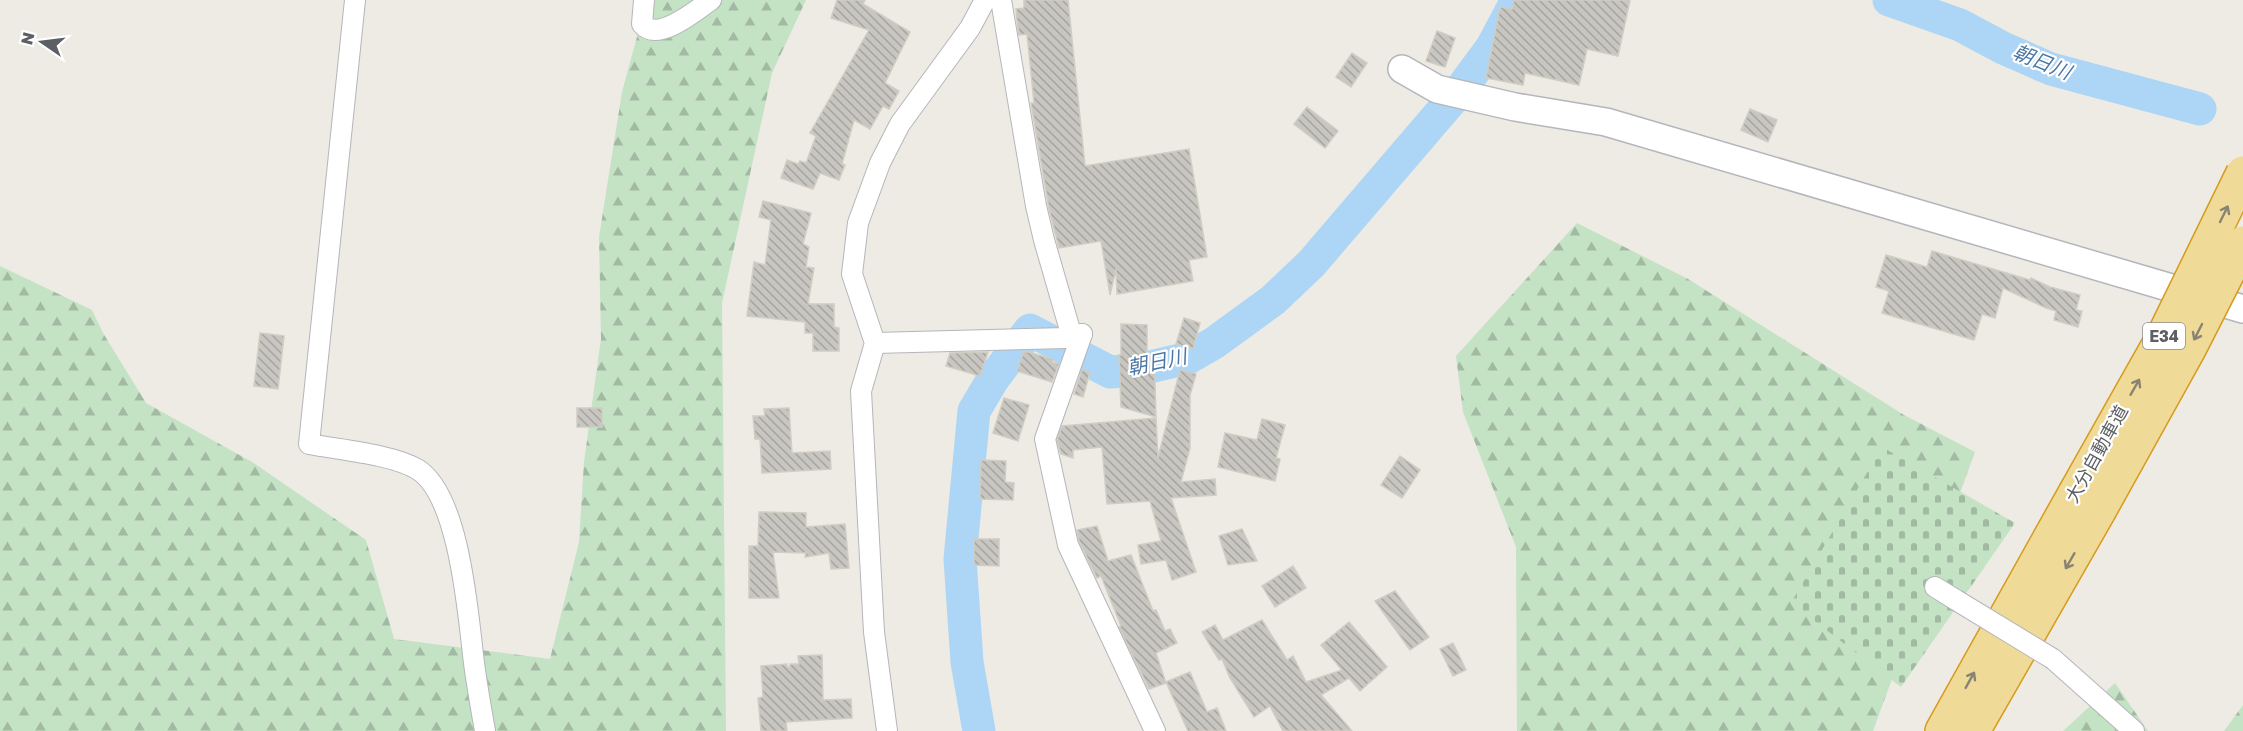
<svg xmlns="http://www.w3.org/2000/svg" width="2243" height="731" font-family="'Golos Text','Noto Sans JP',sans-serif">
<style>
.forest{fill:url(#forest-firs)}
.cemetery{fill:url(#cemetery-stones)}
.lines{fill:none;stroke-linecap:round;stroke-linejoin:round}
.river{stroke:#add5f5;stroke-width:33}
.building{fill:url(#building-back-hatch);stroke:#d1cdc3;stroke-width:1.5}
.street-casing{stroke:#b5b6ba;stroke-width:22}
.secondary-casing{stroke:#b3b6ba;stroke-width:30}
.highway-casing{stroke:#d69b1b;stroke-width:36}
.street{stroke:#fff;stroke-width:20}
.secondary{stroke:#fff;stroke-width:27}
.highway{stroke:#f0da98;stroke-width:33}
.street-bridge-casing{stroke:#b5b6ba;stroke-width:22;stroke-linecap:butt}
.highway-bridge-casing{stroke:#d69b1b;stroke-width:36;stroke-linecap:butt}
.street-bridge{stroke:#fff;stroke-width:20}
.highway-bridge{stroke:#f0da98;stroke-width:33}
.oneway{stroke:#888473}
.labels{text-anchor:middle;stroke-width:4.5;stroke-linejoin:round;paint-order:stroke}
.shield{fill:#fff;stroke:#8d8f92;stroke-width:1.5}
.shield-label{font-size:16px;font-weight:bold;fill:#5c5f63}
.street-label{font-size:18px;fill:#5c5f63;stroke:#fff}
.water-label{font-size:20px;font-style:italic;fill:#4c78a5;stroke:#fff}
</style>
<defs>
<pattern id="forest-firs" width="22" height="20" patternUnits="userSpaceOnUse" patternTransform="scale(1.5)"><rect width="22" height="20" fill="#c4e2c4"/><path d="M5 1l3.5 6h-7zM16 11l3.5 6h-7z" fill="#a2baa3"/></pattern>
<pattern id="cemetery-stones" width="16" height="16" patternUnits="userSpaceOnUse" patternTransform="scale(1.5)"><rect width="16" height="16" fill="#c4e2c4"/><path d="M2 7V4a2 2 0 0 1 4 0v3zM10 15v-3a2 2 0 0 1 4 0v3z" fill="#a2baa3"/></pattern>
<pattern id="building-back-hatch" width="6" height="6" patternUnits="userSpaceOnUse" patternTransform="scale(1.5)"><rect width="6" height="6" fill="#c8c6c1"/><path d="M-1 5l2 2M0 0l6 6M5-1l2 2" fill="none" stroke="#a6a4a0"/></pattern>
</defs>
<rect width="100%" height="100%" fill="#edebe4"/>
<g class="forest">
<path d="M647,0H806L772,73L722,303L726,731H0V266L92,310L103,333L146,403L252,462L366,540L394,639L550,659L579,542L584,462L601,339L599,237L622,92Z"/>
<path d="M1577,223L1688,279L1904,415L1975,452L1873,731H1517L1516,547L1463,412L1456,356Z"/>
<path d="M2115,683L2148,731H2063Z"/>
<path d="M2243,705V731H2224Z"/>
</g>
<path class="cemetery" d="M1882,447L2015,523L1901,687L1791,603Z"/>
<g class="lines">
<g class="river">
<path d="M1889,0L1960,25L2003,48L2051,69L2200,109"/>
<path d="M979,731L967,662L960,559L974,411L993,379L1030,330L1110,372L1137,370L1188,358L1214,343L1273,300L1311,264L1461,89L1492,47L1517,0"/>
</g>
</g>
<g class="building">
<path d="M837,0H865L863,4L910,32L885,83L899,91L889,109L883,106L870,129L854,120L842,164L845,165L839,180L820,173L813,189L781,178L787,160L798,164L800,161L806,163L816,136L810,133L869,30L831,18Z"/>
<path d="M1024,0H1068L1085,166L1189,149L1207,257L1189,260L1193,281L1117,294L1116,269L1110,295L1101,241L1059,248L1049,209L1031,103H1034L1027,34L1019,35L1017,21L1016,9L1024,8Z"/>
<path d="M1514,0H1630L1618,56L1587,49L1579,85L1525,73L1523,85L1486,78L1500,7L1512,9Z"/>
<path d="M1437,31L1455,38L1445,67L1426,61Z"/>
<path d="M1352,53L1367,63L1351,87L1336,77Z"/>
<path d="M1307,107L1338,131L1325,148L1294,124Z"/>
<path d="M1750,109L1777,120L1768,142L1741,130Z"/>
<path d="M763,201L811,213L803,244L809,247L806,267L814,268L808,304H834V327L839,328V351H813V333H805V322L747,316L754,262L765,265L771,220L759,217Z"/>
<path d="M1932,251L2030,280L2031,278L2050,287L2080,295L2076,310L2082,311L2078,327L2054,320L2056,311L2046,308L2003,288L1995,318L1982,314L1974,340L1882,313L1889,291L1876,287L1886,255L1927,267Z"/>
<path d="M1184,318L1200,323L1193,349L1176,344Z"/>
<path d="M1121,324L1147,325V354L1154,353L1156,417L1121,407L1119,355H1121Z"/>
<path d="M260,333L284,336L278,389L254,386Z"/>
<path d="M1024,351L1053,359L1052,362L1059,364L1052,382L1017,371Z"/>
<path d="M988,352L980,376L946,366L950,353Z"/>
<path d="M1082,370L1090,372L1083,397L1074,394Z"/>
<path d="M1180,370L1196,374L1190,395V448L1181,482L1215,479L1216,495L1171,498L1196,572L1172,580L1166,560L1141,564L1138,545L1161,541L1150,501L1107,504L1102,447L1073,450V458L1061,454L1057,440L1062,426L1156,418L1158,458Z"/>
<path d="M1004,398L1029,405L1018,441L993,433Z"/>
<rect x="577" y="408" width="25" height="19"/>
<path d="M789,408L792,453L830,451L831,469L762,473L760,439H755L753,416H765L764,409Z"/>
<path d="M1262,419L1285,425L1276,458L1280,459L1275,481L1218,467L1225,433L1257,440Z"/>
<path d="M1400,456L1420,470L1402,498L1381,485Z"/>
<path d="M981,460L1006,461L1005,482L1014,483L1013,500L980,499Z"/>
<path d="M759,512L806,513V527L845,524L849,568L831,569L829,553L805,557L806,553L773,552L779,598H749V546H758Z"/>
<path d="M1097,526L1108,561L1131,555L1153,611L1156,610L1165,631L1170,629L1177,643L1156,653L1166,683L1149,689L1119,627L1121,626L1101,576L1097,578L1079,541L1077,530Z"/>
<path d="M1242,529L1257,561L1228,565L1219,536Z"/>
<path d="M974,539H999V566L974,565Z"/>
<path d="M1293,566L1306,588L1275,607L1262,586Z"/>
<path d="M1395,591L1429,637L1410,650L1375,601Z"/>
<path d="M1262,620L1287,660L1293,656L1306,682L1342,670L1321,645L1349,622L1387,667L1360,691L1349,678L1321,695L1352,731H1283L1270,706L1254,717L1230,678L1222,659L1219,660L1202,632L1215,625L1223,640Z"/>
<path d="M1453,643L1466,670L1453,676L1440,649Z"/>
<path d="M822,655L823,700L851,699L852,718L786,722L787,731H761L758,698L763,697L761,666L787,664V667H790V664H799L798,656Z"/>
<path d="M1190,672L1207,712L1217,708L1226,731H1188L1166,682Z"/>
</g>
<g class="lines">
<defs>
<g id="street">
<path d="M355,0L309,444C340,450 391,454 417,469C460,495 468,615 474,663C477,686 481,708 485,731"/>
<path d="M644,0L642,24C658,43 695,11 711,0"/>
<path d="M1001,0L1036,206L1044,240L1072,337"/>
<path d="M1082,334L1045,439L1068,545L1155,731"/>
<path d="M875,343L1066,338L1082,334"/>
<path d="M1935,587L1956,600"/>
<path d="M2053,659L2134,731"/>
<path d="M887,731L874,632L861,391L875,343L852,274L858,223L880,163L900,124L970,28L985,0"/>
</g>
<path id="secondary" d="M1402,69L1437,89L1515,107L1606,122L2243,309"/>
<g id="highway">
<path d="M1942,731L2075,493"/>
<path d="M1973,731L2099,511"/>
</g>
</defs>
<use href="#street" class="street-casing"/>
<use href="#secondary" class="secondary-casing"/>
<use href="#highway" class="highway-casing"/>
<use href="#street" class="street"/>
<use href="#secondary" class="secondary"/>
<use href="#highway" class="highway"/>
<defs>
<path id="street-bridge" d="M1956,600L2053,659"/>
<g id="highway-bridge">
<path d="M2075,493L2163,337L2243,173"/>
<path d="M2099,511L2189,349L2243,243"/>
</g>
</defs>
<use href="#street-bridge" class="street-bridge-casing"/>
<use href="#highway-bridge" class="highway-bridge-casing"/>
<use href="#street-bridge" class="street-bridge"/>
<use href="#highway-bridge" class="highway-bridge"/>
</g>
<defs><path id="oneway-shaft" d="M-6 0H5M1.5-3L5.5 0L1.5 3" fill="none" stroke-width="1.6" stroke-linecap="round" stroke-linejoin="round" transform="scale(1.5)"/></defs>
<g class="oneway">
<use href="#oneway-shaft" transform="translate(2224 214) rotate(-64)"/>
<use href="#oneway-shaft" transform="translate(2198 332) rotate(117)"/>
<use href="#oneway-shaft" transform="translate(2135 387) rotate(-60)"/>
<use href="#oneway-shaft" transform="translate(2070 561) rotate(120)"/>
<use href="#oneway-shaft" transform="translate(1970 680) rotate(-61)"/>
</g>
<g class="labels">
<rect class="shield" x="2143" y="323" width="42" height="26" rx="4.5"/>
<g class="shield-label">
<text x="2164" y="342">E34</text>
</g>
<g class="street-label">
<text transform="translate(2097 454) rotate(-61)" y="6">大分自動車道</text>
</g>
<g class="water-label">
<text transform="translate(2042 62) rotate(22)" y="7">朝日川</text>
<text transform="translate(1157 362) rotate(-12)" y="7">朝日川</text>
</g>
</g>
<g transform="translate(42 42) rotate(284)" stroke="#ffffff" stroke-width="4.5" paint-order="stroke">
<path d="M0-4.5L10 22L0 15L-10 22Z" fill="#5c5f63"/>
<text y="-9" font-size="16" font-weight="bold" text-anchor="middle" fill="#5c5f63">N</text>
</g>
</svg>
